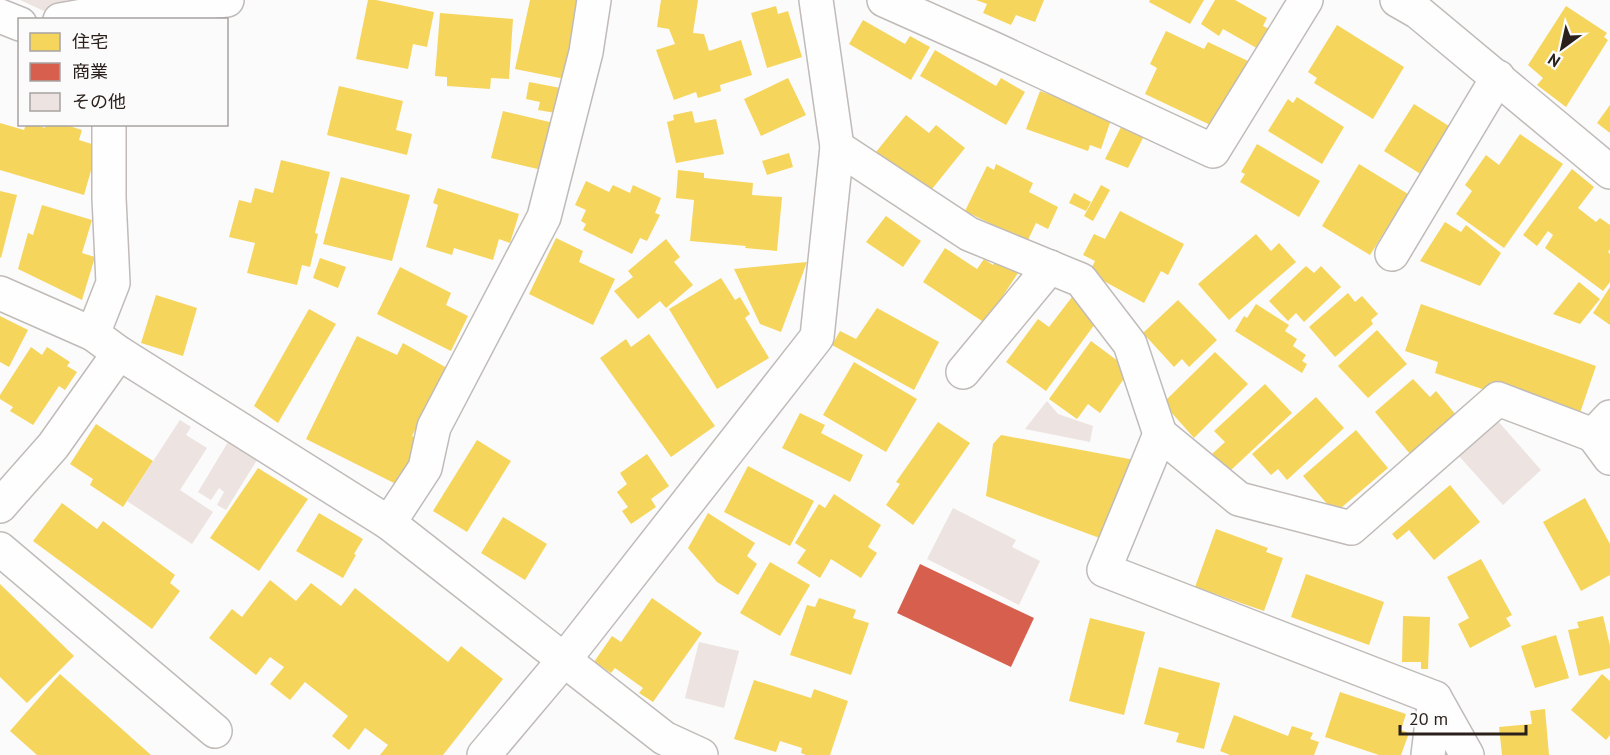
<svg xmlns="http://www.w3.org/2000/svg" width="1610" height="755" font-family="'PT Sans','Noto Sans JP',sans-serif">
<style>
.homes{fill:#f6d55c}
.shops{fill:#d6604d}
.building{fill:#ede3e0}
.lines{fill:none;stroke-linecap:round;stroke-linejoin:round}
.minor-casing{stroke:#c0bbb8;stroke-width:36}
.tertiary-casing{stroke:#c0bbb8;stroke-width:36}
.minor{stroke:#fefefe;stroke-width:33}
.tertiary{stroke:#fefefe;stroke-width:33}
</style>
<rect width="100%" height="100%" fill="#fbfbfb"/>
<g class="homes">
<path d="M368,0H376L434,12L427,47L413,44L408,69L356,59Z"/>
<path d="M530,0H581L570,80L515,69Z"/>
<path d="M661,0H698L693,33L704,34L709,51L741,40L752,75L720,85L721,91L698,98L696,92L674,100L656,50L675,44L669,29L657,27Z"/>
<path d="M976,0H1044L1035,22L1016,15L1011,25L983,13L987,4Z"/>
<path d="M1150,0H1204L1190,24L1149,2Z"/>
<path d="M1215,0H1235L1267,18L1263,26L1281,35L1269,55L1223,29L1219,36L1201,24Z"/>
<path d="M776,6L778,14L788,11L802,57L767,68L751,13Z"/>
<path d="M1566,6L1607,33L1604,37L1608,40L1566,107L1537,85L1543,78L1528,65Z"/>
<path d="M440,13L513,19L509,79L491,78L490,89L447,86V77L435,76Z"/>
<path d="M863,20L905,44L910,36L930,47L911,80L849,44Z"/>
<path d="M1337,25L1404,67L1373,119L1314,83L1317,78L1308,72Z"/>
<path d="M1166,31L1204,49L1208,42L1248,61L1235,88L1223,131L1145,94L1157,68L1150,64Z"/>
<path d="M935,50L996,86L1001,78L1025,92L1006,125L920,76Z"/>
<path d="M788,78L806,115L761,136L744,99Z"/>
<path d="M529,82L566,89L561,114L538,110L540,102L526,99Z"/>
<path d="M339,86L403,101L396,130L412,134L407,155L327,135Z"/>
<path d="M1040,91L1112,117L1101,149L1090,145L1088,151L1026,129Z"/>
<path d="M1297,97L1344,127L1322,164L1268,131L1288,99L1293,103Z"/>
<path d="M1414,104L1460,133L1430,180L1384,151Z"/>
<path d="M1610,105V133L1597,123Z"/>
<path d="M503,111L558,124L546,171L491,158Z"/>
<path d="M692,111L695,123L716,119L724,154L676,163L667,122L674,120L673,115Z"/>
<path d="M906,115L929,133L936,125L965,148L928,194L876,152Z"/>
<path d="M0,123L24,130L26,124H34L45,128L46,124H63L82,130L79,140L98,146L84,195L0,170Z"/>
<path d="M1122,125L1144,136L1128,168L1105,159Z"/>
<path d="M1520,134L1563,164L1504,248L1456,214L1472,191L1465,185L1486,155L1499,165Z"/>
<path d="M1257,144L1320,181L1299,217L1240,182L1245,174L1241,172Z"/>
<path d="M789,153L793,167L767,175L762,161Z"/>
<path d="M281,160L330,172L315,233L318,234L310,267L302,265L297,285L247,273L255,243L229,237L239,200L251,203L255,188L273,193Z"/>
<path d="M996,164L1033,183L1029,192L1058,207L1048,229L1036,223L1027,242L965,211L987,166L994,170Z"/>
<path d="M1359,164L1408,194L1370,255L1322,226Z"/>
<path d="M1572,169L1594,187L1578,208L1596,222L1600,218L1610,225V249L1608,252L1610,254V282L1603,291L1545,248L1553,235L1548,231L1537,246L1523,235Z"/>
<path d="M678,170L704,173V178L753,183L752,195L782,197L777,251L745,248L746,246L690,241L694,200L676,198Z"/>
<path d="M341,177L410,195L392,261L323,244Z"/>
<path d="M586,181L609,192L613,185L630,193L633,185L661,198L655,213L660,215L647,241L640,238L632,254L583,230L586,224L581,221L586,210L575,205Z"/>
<path d="M1101,185L1110,190L1093,221L1084,216Z"/>
<path d="M438,188L519,214L510,243L499,239L493,260L454,248L452,255L426,247L438,205L433,203Z"/>
<path d="M0,191L17,195L1,258L0,257Z"/>
<path d="M1074,193L1091,202L1086,211L1069,203Z"/>
<path d="M42,205L92,220L82,253L95,257L82,300L18,269L28,233L33,235Z"/>
<path d="M1120,211L1184,244L1168,275L1161,271L1144,303L1089,273L1095,261L1083,255L1094,234L1105,239Z"/>
<path d="M886,216L921,241L903,267L866,242Z"/>
<path d="M1445,222L1461,232L1466,225L1501,253L1480,286L1420,261Z"/>
<path d="M1256,234L1271,251L1279,243L1296,262L1229,320L1198,284Z"/>
<path d="M556,238L583,251L579,262L615,279L593,325L529,294Z"/>
<path d="M666,239L680,257L674,262L693,285L666,308L660,301L638,319L614,291L633,277L628,271Z"/>
<path d="M945,248L977,269L984,259L993,265L996,260L1020,270L985,323L923,282Z"/>
<path d="M320,258L346,267L338,288L313,278Z"/>
<path d="M807,262L781,332L760,324L734,269Z"/>
<path d="M1306,266L1314,273L1321,266L1341,287L1304,322L1296,313L1288,321L1269,301Z"/>
<path d="M400,267L451,293L446,305L468,316L451,351L377,314Z"/>
<path d="M721,278L735,300L740,297L750,314L745,318L769,358L717,389L669,309Z"/>
<path d="M1579,282L1600,299L1580,324L1553,314Z"/>
<path d="M1610,287V325L1593,313Z"/>
<path d="M1348,293L1355,302L1362,296L1378,314L1371,320L1373,324L1335,357L1309,327Z"/>
<path d="M156,295L197,308L183,356L141,343Z"/>
<path d="M1072,297L1100,317L1046,391L1006,362L1038,319L1049,327Z"/>
<path d="M1178,300L1217,340L1189,367L1182,359L1174,367L1143,333Z"/>
<path d="M1256,304L1289,325L1285,331L1297,339L1293,346L1306,355L1302,361L1307,364L1302,373L1235,331L1244,316L1247,318Z"/>
<path d="M1421,304L1596,366L1580,413L1491,382L1488,391L1435,373L1438,362L1405,351Z"/>
<path d="M877,308L939,342L914,390L832,345L840,331L856,339Z"/>
<path d="M309,309L336,324L278,423L254,406Z"/>
<path d="M0,316L28,330L9,367L0,362Z"/>
<path d="M1377,330L1407,364L1368,398L1338,366Z"/>
<path d="M649,334L715,426L671,457L600,358L626,339L631,347Z"/>
<path d="M357,336L397,355L403,343L447,368L412,436L419,440L402,487L306,439Z"/>
<path d="M1091,341L1130,370L1100,413L1088,404L1077,419L1049,399Z"/>
<path d="M31,347L42,355L47,347L70,362L67,366L77,372L65,390L59,386L33,425L10,411L13,407L0,399V395Z"/>
<path d="M1215,352L1248,384L1194,438L1163,403Z"/>
<path d="M854,362L917,399L886,452L823,415Z"/>
<path d="M1413,379L1430,397L1436,391L1461,421L1415,460L1375,412Z"/>
<path d="M1265,384L1292,413L1230,471L1211,455L1225,442L1214,431Z"/>
<path d="M1316,397L1344,428L1287,480L1278,469L1271,475L1252,454Z"/>
<path d="M800,413L825,425L821,433L863,455L850,482L782,448Z"/>
<path d="M938,422L970,443L913,525L886,505L900,484L896,482Z"/>
<path d="M96,424L153,461L123,507L90,485L93,479L70,464Z"/>
<path d="M1356,430L1388,468L1335,513L1303,476Z"/>
<path d="M1001,435L1140,461L1105,540L986,496L993,444Z"/>
<path d="M477,440L511,461L467,532L433,511Z"/>
<path d="M647,454L669,486L651,499L656,507L631,524L622,511L628,507L617,492L627,484L620,473Z"/>
<path d="M748,466L814,501L790,546L724,512Z"/>
<path d="M258,468L308,499L259,571L210,538Z"/>
<path d="M1450,485L1480,522L1434,560L1409,530L1397,540L1392,534Z"/>
<path d="M834,494L881,525L868,547L877,553L861,578L831,559L820,578L797,563L806,550L795,543L819,504L825,508Z"/>
<path d="M1585,498L1610,544V575L1581,591L1543,522Z"/>
<path d="M62,503L97,529L103,521L175,575L170,583L180,591L152,629L33,541Z"/>
<path d="M319,513L363,539L354,554L356,555L343,578L296,551Z"/>
<path d="M708,513L755,543L747,556L757,564L738,595L717,582L688,548Z"/>
<path d="M503,517L547,544L525,580L481,553Z"/>
<path d="M1216,529L1268,548L1266,552L1283,558L1264,611L1195,587Z"/>
<path d="M1481,559L1512,615L1506,618L1511,626L1470,648L1458,624L1469,618L1447,577Z"/>
<path d="M770,562L810,585L780,636L740,613Z"/>
<path d="M1306,574L1384,602L1369,645L1291,617Z"/>
<path d="M270,580L296,601L311,583L341,606L355,588L448,662L461,646L503,679L443,755H380L388,745L365,728L349,750L332,736L348,716L305,682L290,700L270,684L284,667L270,657L256,675L209,638L232,609L242,617Z"/>
<path d="M0,584L74,656L27,703L0,677Z"/>
<path d="M652,598L702,633L653,702L639,693L643,688L615,668L611,673L594,662L612,636L621,642Z"/>
<path d="M819,598L856,610L853,618L869,623L851,675L790,655L807,605L815,607Z"/>
<path d="M1403,616L1430,617L1428,669H1421V662H1402Z"/>
<path d="M1603,616L1610,646V668L1579,676L1568,630L1579,628L1577,622Z"/>
<path d="M1090,618L1145,632L1124,715L1069,701Z"/>
<path d="M1556,635L1569,678L1535,688L1521,646Z"/>
<path d="M1159,667L1220,683L1204,749L1176,742L1179,733L1144,724Z"/>
<path d="M60,674L151,755H37L10,731Z"/>
<path d="M1602,674L1610,681V735L1606,740L1571,710Z"/>
<path d="M754,680L811,698L814,689L848,701L830,755H806L801,753L802,748L780,741L776,752L734,739Z"/>
<path d="M1340,692L1406,714L1401,730L1409,733L1401,755H1379L1325,737Z"/>
<path d="M1545,709L1549,755H1502L1499,727L1532,724L1530,711Z"/>
<path d="M1234,715L1288,736L1292,726L1313,733L1310,739L1319,742L1314,755H1230L1220,751Z"/>
</g>
<path class="shops" d="M920,564L1034,618L1011,667L897,613Z"/>
<g class="building">
<path d="M20,0H67L59,18Z"/>
<path d="M1047,401L1058,414L1093,426L1090,442L1025,429Z"/>
<path d="M180,420L191,427L186,435L207,448L180,490L213,512L192,544L127,501Z"/>
<path d="M1497,420L1541,470L1503,505L1458,455Z"/>
<path d="M228,442L257,460L226,510L217,505L224,492L219,488L211,500L198,492Z"/>
<path d="M953,508L1016,540L1012,547L1040,561L1019,605L927,559Z"/>
<path d="M699,642L739,651L724,708L685,698Z"/>
</g>
<g class="lines">
<defs>
<g id="minor">
<path d="M884,0L994,49L1213,151L1306,0"/>
<path d="M1397,0L1418,12L1610,172"/>
<path d="M0,16L20,24"/>
<path d="M60,20L111,11L227,0"/>
<path d="M837,147L969,234L1081,280L1130,344L1160,434"/>
<path d="M1392,254L1498,77"/>
<path d="M0,293L93,334L119,353L389,523L664,738L701,755"/>
<path d="M93,334L113,283L109,198V124"/>
<path d="M963,372L1050,267"/>
<path d="M1593,435L1610,458"/>
<path d="M0,506L53,446L119,353"/>
<path d="M389,523L425,468L434,427L544,217L586,52L594,0"/>
<path d="M0,549L215,731"/>
<path d="M564,660L817,337L837,147L816,0"/>
<path d="M1428,755L1435,698"/>
<path d="M1467,755L1435,698L1104,570L1160,434L1239,499L1351,528L1498,399L1593,435L1610,417"/>
</g>
<path id="tertiary" d="M484,755L564,660"/>
</defs>
<use href="#minor" class="minor-casing"/>
<use href="#tertiary" class="tertiary-casing"/>
<use href="#minor" class="minor"/>
<use href="#tertiary" class="tertiary"/>
</g>
<rect x="18" y="18" width="210" height="108" fill="#fbfbfb" stroke="#a7a3a1" stroke-width="1.5"/>
<rect x="30" y="33" width="30" height="18" fill="#f6d55c" stroke="#a7a3a1" stroke-width="1.5"/>
<text x="72" y="48" font-size="18" fill="#2a1f1a">住宅</text>
<rect x="30" y="63" width="30" height="18" fill="#d6604d" stroke="#a7a3a1" stroke-width="1.5"/>
<text x="72" y="78" font-size="18" fill="#2a1f1a">商業</text>
<rect x="30" y="93" width="30" height="18" fill="#ede3e0" stroke="#a7a3a1" stroke-width="1.5"/>
<text x="72" y="108" font-size="18" fill="#2a1f1a">その他</text>
<g transform="translate(1562 48) rotate(213)" stroke="#fbfbfb" stroke-width="4.5" paint-order="stroke">
<path d="M0-4.5L10 22L0 15L-10 22Z" fill="#2a1f1a"/>
<text y="-9" font-size="16" font-weight="bold" text-anchor="middle" fill="#2a1f1a">N</text>
</g>
<path d="M1400 725v9h126v-9" fill="none" stroke="#2a1f1a" stroke-width="3"/>
<text x="1409" y="725" font-size="18" fill="#2a1f1a" stroke="#fbfbfb" stroke-width="4.5" paint-order="stroke">20 m</text>
</svg>
